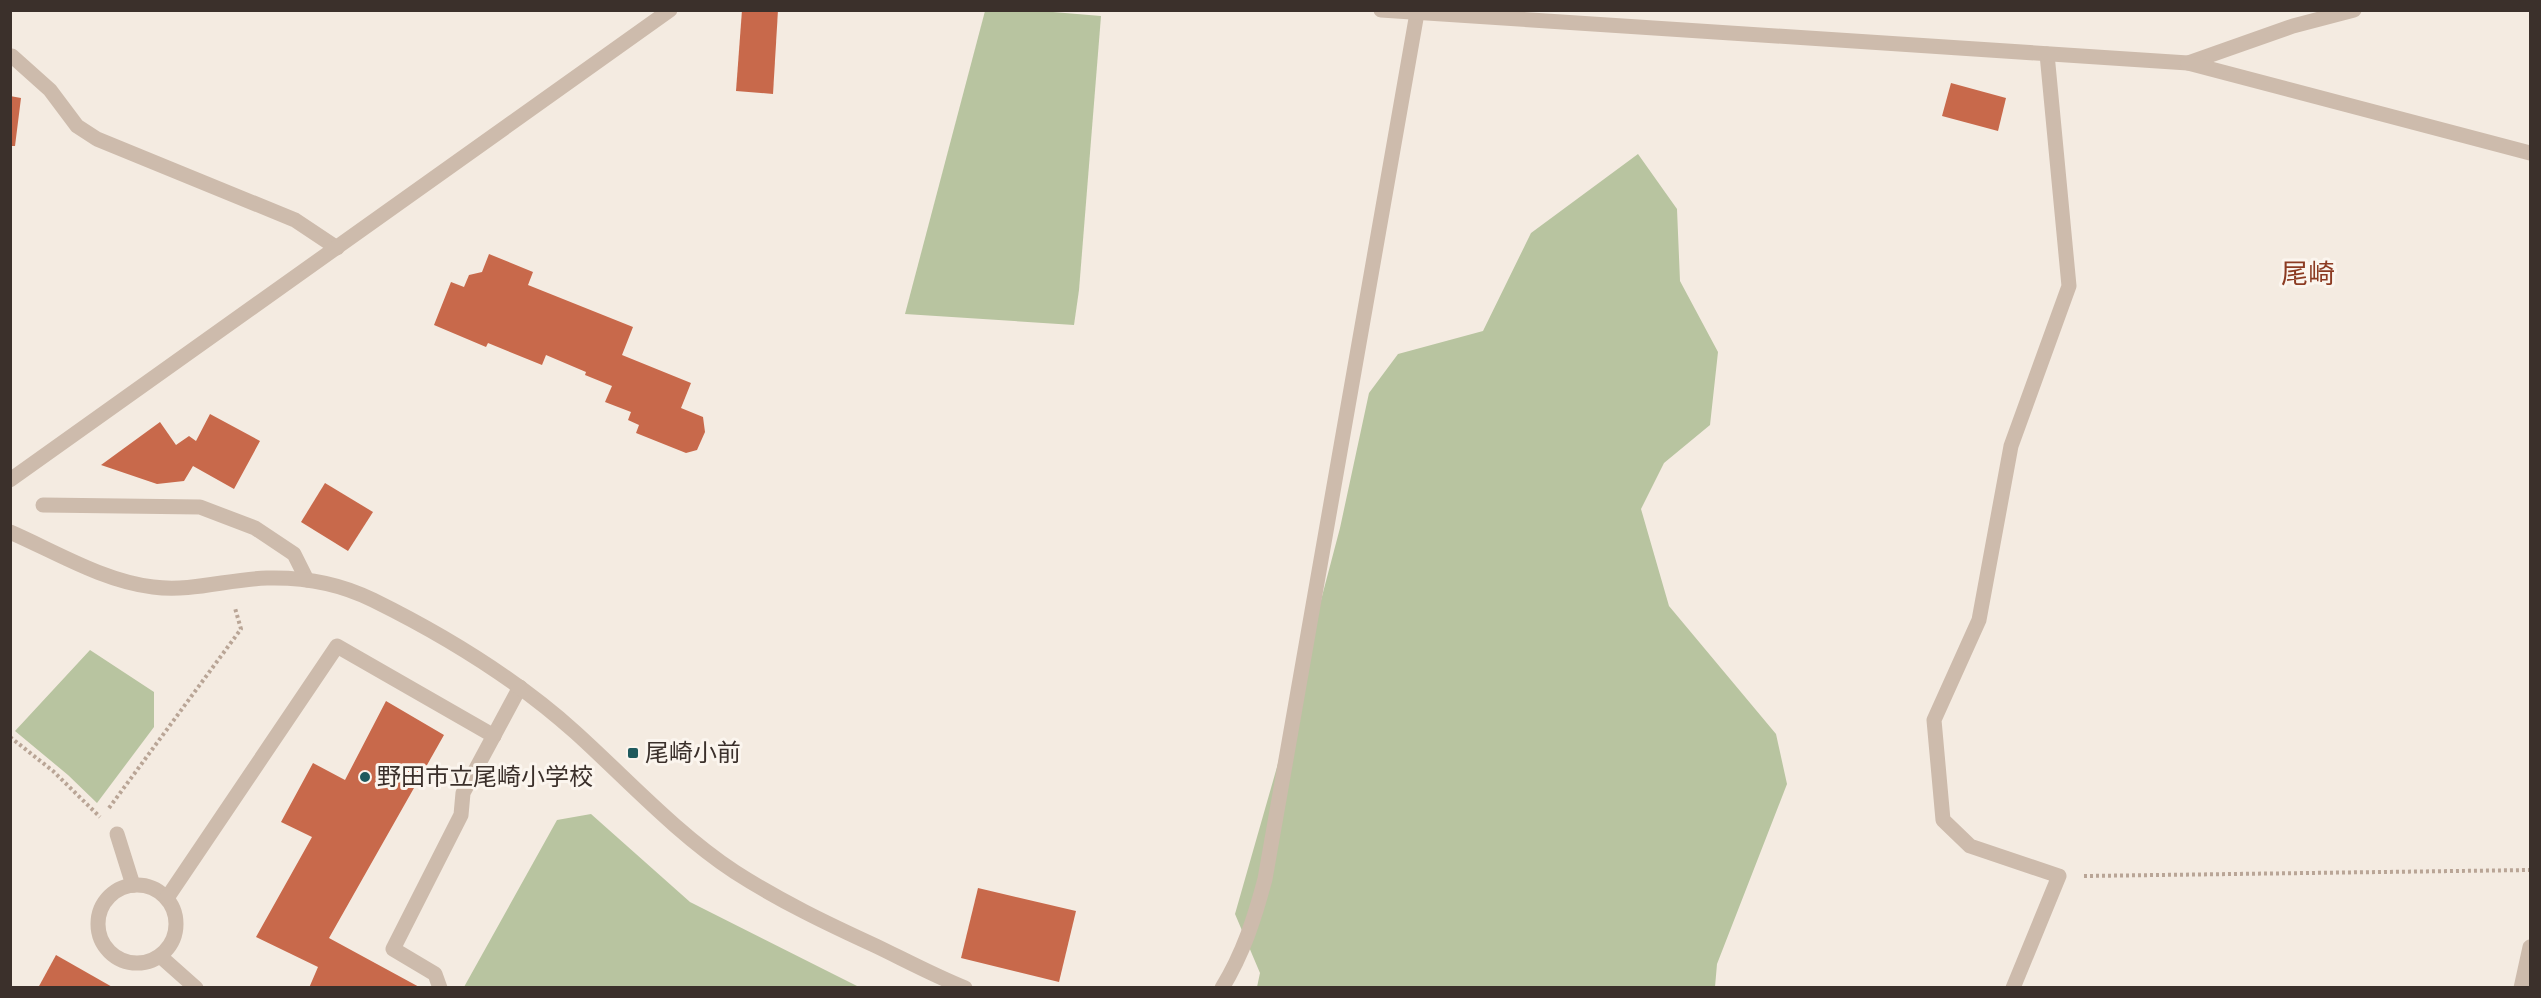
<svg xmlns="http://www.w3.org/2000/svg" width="2541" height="998" font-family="Jost,'Noto Sans JP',sans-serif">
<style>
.green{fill:#b8c4a0}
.building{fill:#c8694b}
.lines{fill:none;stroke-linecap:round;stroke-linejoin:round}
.path{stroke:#b9a596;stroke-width:4;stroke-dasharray:3 3;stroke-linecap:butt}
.service{stroke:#cdbbac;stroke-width:15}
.minor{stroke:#cdbbac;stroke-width:15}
.tertiary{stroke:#cdbbac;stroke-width:15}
.poi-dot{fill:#1f5a5e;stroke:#fbf5ee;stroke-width:2}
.labels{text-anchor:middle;stroke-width:6;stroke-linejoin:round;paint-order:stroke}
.poi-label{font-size:24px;fill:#3b302b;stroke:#fbf5ee;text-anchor:start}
.quarter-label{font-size:27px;fill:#8c3b22;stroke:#fbf5ee}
</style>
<rect width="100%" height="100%" fill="#f4ebe1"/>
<g class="green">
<path d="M985,11H1041L1101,16L1079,290L1074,325L905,314Z"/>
<path d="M1638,154L1677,209L1680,281L1718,352L1710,425L1664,463L1641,509L1669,606L1776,734L1787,784L1717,964L1715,987H1257L1260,973L1235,914L1277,767L1340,528L1369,393L1398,354L1483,331L1531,233Z"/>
<path d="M90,650L154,692V727L97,803L68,775L15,731Z"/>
<path d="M591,814L690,902L859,987H464L557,820Z"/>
</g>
<g class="building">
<path d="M742,10H778L773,94L736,91Z"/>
<path d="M1951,83L2006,98L1998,131L1942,116Z"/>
<path d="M10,96L21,98L15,146H10Z"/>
<path d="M489,254L533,272L528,285L633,327L622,355L691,383L681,408L703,417L705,432L697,450L686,453L636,433L639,425L628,420L631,412L605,402L612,386L585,375L586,372L546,355L542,365L488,343L486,347L434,325L451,282L464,287L469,275L482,272Z"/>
<path d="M210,414L260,441L234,489L193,466L184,481L157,484L101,465L160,422L176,445L189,436L196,441Z"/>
<path d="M325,483L373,512L348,551L301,522Z"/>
<path d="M386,701L444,735L329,938L421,988H309L318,967L256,937L312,837L281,822L313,763L345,780Z"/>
<path d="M978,888L1076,911L1059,982L961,958Z"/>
<path d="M56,955L114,988H38Z"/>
</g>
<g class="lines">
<g class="path">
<path d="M10,737L53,771L100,817"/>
<path d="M109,808L241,629L235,608"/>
<path d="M2084,876L2530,870"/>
</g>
<g class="service">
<path d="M12,56L50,90L77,126L97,139L295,220L337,248"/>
<path d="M43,505L200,507L255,528L294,554L307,580"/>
<path d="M117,834L133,885"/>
<circle cx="137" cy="924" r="39"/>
<path d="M167,898L337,646L494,736"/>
<path d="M160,956L196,988"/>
<path d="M440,988L435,974L393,949L461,815L463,793L520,687"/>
</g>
<g class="minor">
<path d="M10,532C56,552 103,581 153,587C192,592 229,579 267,578C303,577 341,584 373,600C444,635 516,679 575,732C627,779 676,833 735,872C780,901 828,924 876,946C905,960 935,976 965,988"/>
<path d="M1222,988C1243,954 1255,917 1265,879L1417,13"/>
<path d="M2013,988L2059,876L1970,846L1943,820L1934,720L1979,620L2011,446L2069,286L2047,54"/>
<path d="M2521,988L2530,947"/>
</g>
<g class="tertiary">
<path d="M1381,10L2188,63L2293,26L2354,10"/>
<path d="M2188,63L2530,153"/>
<path d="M10,480L670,10"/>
</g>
</g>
<g class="poi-dot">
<rect x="627" y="747" width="12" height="12" rx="3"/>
<circle cx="365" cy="777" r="6"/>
</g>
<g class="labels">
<g class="poi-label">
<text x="645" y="761">尾崎小前</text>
<text x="377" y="785">野田市立尾崎小学校</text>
</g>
<g class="quarter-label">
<text x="2308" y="283">尾崎</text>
</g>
</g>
<rect width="2541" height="998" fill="none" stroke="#3b302b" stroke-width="24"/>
</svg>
